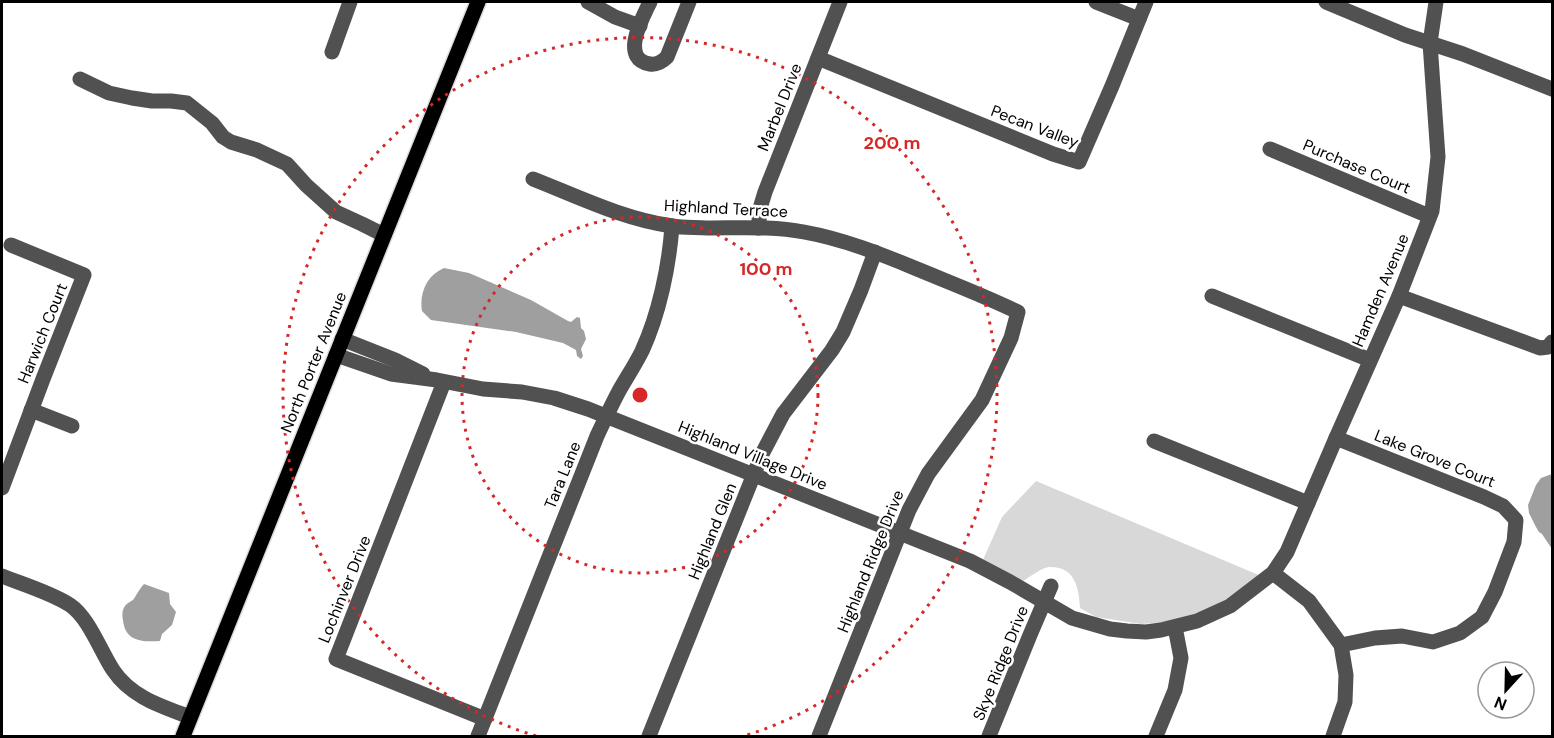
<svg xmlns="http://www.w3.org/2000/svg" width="1554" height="738" font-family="'DM Sans',sans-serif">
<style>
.green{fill:#d8d8d8}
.water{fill:#9f9f9f}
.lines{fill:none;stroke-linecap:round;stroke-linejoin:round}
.major-casing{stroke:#dbdbdb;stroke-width:18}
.minor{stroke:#515151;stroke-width:15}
.major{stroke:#000;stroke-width:15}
.ring{fill:none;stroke:#d62828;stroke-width:3;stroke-dasharray:3 6}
.labels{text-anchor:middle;stroke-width:5;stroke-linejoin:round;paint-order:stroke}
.street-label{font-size:16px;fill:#000;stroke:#fff}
.centre{fill:#d62828;stroke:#fff;stroke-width:3}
.ring-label{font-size:18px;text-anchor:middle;font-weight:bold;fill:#d62828;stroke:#fff;stroke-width:5;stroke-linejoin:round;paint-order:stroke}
</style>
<rect width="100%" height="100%" fill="#fff"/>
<path class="green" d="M1036,481L1261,576L1222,604L1181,621L1141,624L1096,617L1080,608C1079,588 1075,566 1049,567C1041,568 1030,577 1023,581L982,562L1002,517Z"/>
<g class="water">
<path d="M444,268L469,273L531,300L568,321L571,322L577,317L580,318L581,328L584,331L586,339L581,349L583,356L581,359L577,356L576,350L563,343L516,332L431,320L422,311C419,293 427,275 444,268Z"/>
<path d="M1552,474V549L1542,534L1539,532L1536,527L1529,513L1528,505L1536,485L1541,478Z"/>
<path d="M144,584L169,593L170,604L176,612L172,625L162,634L160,641C143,642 125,642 123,620C122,615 122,610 125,606C127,603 130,602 133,600C137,595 139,589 144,584Z"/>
</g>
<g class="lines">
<defs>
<path id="major" d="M183,736L478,2"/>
</defs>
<use href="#major" class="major-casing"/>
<g class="minor">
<path d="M588,2L615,17L640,26"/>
<path d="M650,2C643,17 619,59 650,64C657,65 662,62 667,57L689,2"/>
<path d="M1096,2L1139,19"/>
<path d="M1326,2L1405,35L1463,54L1552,89"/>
<path d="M332,52L350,2"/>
<path d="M818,58L1053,154L1079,162L1112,86L1146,2"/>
<path d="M80,79L109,93L132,98L152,101H171L187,103L212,123L223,137L231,142L257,150L287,164L306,185L336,212L362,224L384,235"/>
<path d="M1270,149L1429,216"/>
<path d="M533,179C579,197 623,219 672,226C684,228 696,227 708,228C740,228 773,226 804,232C843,239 881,254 917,269C951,283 985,296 1018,312L1011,338L982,400L928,474L909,510L819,736"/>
<path d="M758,228L761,205L765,192L840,2"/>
<path d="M1212,296L1370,360"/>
<path d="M1399,296L1540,348L1548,347L1552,342"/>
<path d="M342,339L395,360L423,374"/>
<path d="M336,355L391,374L437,380L483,389L522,392L554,398L588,409L970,561L1010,582L1072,618L1110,629L1127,631L1146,632L1161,630L1197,621L1230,606L1273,573L1287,552L1336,438L1399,296L1432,211L1438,157L1430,43L1436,2"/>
<path d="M444,382L336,659L485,719"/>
<path d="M31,410L72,426"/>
<path d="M1336,438L1484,497L1503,506L1516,520L1514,542L1495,592L1482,617L1460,633L1433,642L1402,636L1375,638L1341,645"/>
<path d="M1154,441L1308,503"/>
<path d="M2,488L43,379L84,275L11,245"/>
<path d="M1273,573L1309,601L1341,645L1346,675L1345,702L1333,736"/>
<path d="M2,576C22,584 52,593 70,605C89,618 100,650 113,670C131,697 161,706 190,717"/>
<path d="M478,736L597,436C604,421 611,406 619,391C627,377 635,365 642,351C659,314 669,267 672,226"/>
<path d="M649,736L762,454L783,414L832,350L843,332L861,290L875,252"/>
<path d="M989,736L1030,635L1051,586"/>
<path d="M1156,736L1175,690L1181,658L1175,627"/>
</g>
<use href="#major" class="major"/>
</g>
<g class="ring">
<circle cx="640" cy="395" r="178"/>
<path d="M536 736A357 357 0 1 1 744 736"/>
</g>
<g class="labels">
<g class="street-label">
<text transform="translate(779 107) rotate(-68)" y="6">Marbel Drive</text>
<text transform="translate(1035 126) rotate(21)" y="6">Pecan Valley</text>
<text transform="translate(1357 166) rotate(23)" y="6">Purchase Court</text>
<text transform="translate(726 208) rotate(3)" y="6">Highland Terrace</text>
<text transform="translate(1380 290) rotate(-67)" y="6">Hamden Avenue</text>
<text transform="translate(42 333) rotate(-68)" y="6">Harwich Court</text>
<text transform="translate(313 362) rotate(-68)" y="6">North Porter Avenue</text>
<text transform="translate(753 455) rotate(22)" y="6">Highland Village Drive</text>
<text transform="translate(1435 458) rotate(22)" y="6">Lake Grove Court</text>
<text transform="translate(562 475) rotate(-68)" y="6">Tara Lane</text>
<text transform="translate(712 531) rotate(-68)" y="6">Highland Glen</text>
<text transform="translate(870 561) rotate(-68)" y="6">Highland Ridge Drive</text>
<text transform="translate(344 589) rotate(-68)" y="6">Lochinver Drive</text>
<text transform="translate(1000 663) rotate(-68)" y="6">Skye Ridge Drive</text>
</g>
</g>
<circle cx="640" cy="395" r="9" class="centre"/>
<g class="ring-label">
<text x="892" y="149">200 m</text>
<text x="766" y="275">100 m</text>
</g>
<rect width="1554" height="738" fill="none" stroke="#000000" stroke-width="6"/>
<g transform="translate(1506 690) rotate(202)"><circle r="28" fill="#ffffff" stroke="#999999" stroke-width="1.5"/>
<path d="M0-4.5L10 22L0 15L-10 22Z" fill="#000000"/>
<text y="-9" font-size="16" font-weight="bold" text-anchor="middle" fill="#000000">N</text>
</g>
</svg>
